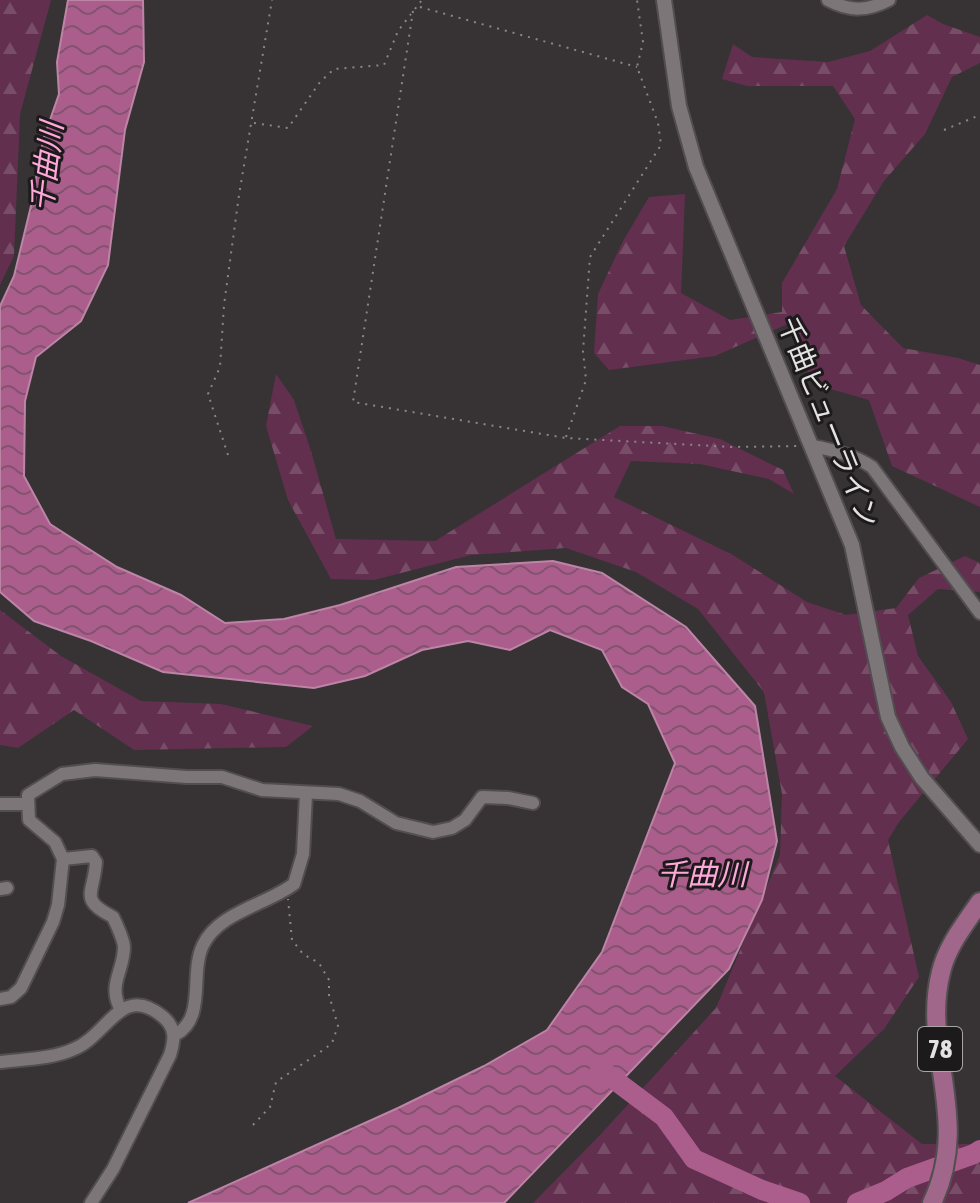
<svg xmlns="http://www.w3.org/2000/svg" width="980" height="1203" font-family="'Asap Condensed','Noto Sans JP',sans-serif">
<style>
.forest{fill:url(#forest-firs)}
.water{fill:url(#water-waves);stroke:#bc85a6;stroke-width:2}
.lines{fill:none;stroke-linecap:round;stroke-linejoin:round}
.river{stroke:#ab5d8c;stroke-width:20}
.minor-casing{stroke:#524e50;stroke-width:16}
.tertiary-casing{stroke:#524e50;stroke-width:18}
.primary-casing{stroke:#524e50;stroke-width:22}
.path{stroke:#8b8789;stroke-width:2;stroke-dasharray:2 6;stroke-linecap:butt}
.minor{stroke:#7c7679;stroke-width:12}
.tertiary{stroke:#7c7679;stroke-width:14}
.primary{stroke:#a0678a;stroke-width:18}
.labels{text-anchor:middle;stroke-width:6;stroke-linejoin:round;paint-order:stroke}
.shield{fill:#1d1a1c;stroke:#a9a6a7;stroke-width:2}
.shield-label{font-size:26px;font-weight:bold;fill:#e5e2e3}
.street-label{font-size:28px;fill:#e5e2e3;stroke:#1d1a1c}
.water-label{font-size:30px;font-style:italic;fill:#fea8da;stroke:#1d1a1c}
</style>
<defs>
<pattern id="forest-firs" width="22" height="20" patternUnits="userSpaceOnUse" patternTransform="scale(2)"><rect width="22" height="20" fill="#622f4f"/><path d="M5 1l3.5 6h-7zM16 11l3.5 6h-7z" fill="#784d68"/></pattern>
<pattern id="water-waves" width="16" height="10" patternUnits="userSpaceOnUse" patternTransform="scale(2)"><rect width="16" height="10" fill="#ab5d8c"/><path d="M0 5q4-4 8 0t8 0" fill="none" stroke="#82536f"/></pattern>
</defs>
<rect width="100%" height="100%" fill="#373234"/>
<g class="forest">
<path d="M0,0H51L20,114L14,256L0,285Z"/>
<path d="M927,15L943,24L980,37V63L952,77L925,134L884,181L844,246L861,305L903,348L958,358L980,365V507L892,466L869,400L827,388L800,365L792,322L715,356L609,370L594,353L598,294L623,241L649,197L685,194L681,293L730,320L782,312V283L837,189L855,119L833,86H747L722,79L733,44L752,57L828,62L870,51Z"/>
<path d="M276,374L294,400L311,451L336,539L435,541L620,426H662L720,439L783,470L794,494L769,479L700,464L631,461L614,497L733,555L807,602L846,615L896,608L919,578L965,556L980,563V592L938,589L908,615L918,656L951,702L968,739L899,822L888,840L919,977L884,1029L835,1076L922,1144H980V1203H533L601,1134L716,1008L780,855L782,794L764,692L698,609L636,572L566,548L471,555L374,580L331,579L288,500L266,426Z"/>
<path d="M0,610L61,656L141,701L221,704L313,726L286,747L134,750L74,710L18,748L0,745Z"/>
</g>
<path class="water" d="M68,0H143L144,62L125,130L108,265L81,321L36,357L25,401L24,476L50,524L117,567L181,595L225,623L284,619L340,605L456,567L553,561L602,573L686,627L755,706L777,841L762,900L729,969L504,1203H188L398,1108L484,1066L547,1030L602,952L675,763L648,704L622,687L602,650L550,630L510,650L468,641L422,650L365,676L314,688L163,672L91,641L34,621L0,592V306L14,276L31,206L43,140L59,94L57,62Z"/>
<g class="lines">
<g class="river">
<path d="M600,1069L664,1117L694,1159L762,1190L800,1203"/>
<path d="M857,1203L886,1191L907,1178L974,1154L980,1150"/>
</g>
<defs>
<g id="minor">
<path d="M828,0C850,12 868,11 889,0"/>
<path d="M812,446C834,450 854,455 872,467L980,613"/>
<path d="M0,804H26"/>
<path d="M63,859L92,856L96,862C94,894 78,899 113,917C116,923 124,941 124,947C124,971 107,985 121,1010"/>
<path d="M0,889L7,888"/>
<path d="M0,999L11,997L21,988L53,922L58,905L63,859L55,842L29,820L28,795L62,774L95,770L187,777H222L262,790L339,794L360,801L396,823L433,832L452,828L465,820L482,797L508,798L533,803"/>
<path d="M175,1035C207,1018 189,974 203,945C219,912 266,905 294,884L303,854L306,794"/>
<path d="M0,1062C24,1059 52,1059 74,1049C108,1035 121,983 162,1016C176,1027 175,1039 170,1055L113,1169L91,1203"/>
</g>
<path id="tertiary" d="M664,0L679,106L696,167L852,545L888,717L902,747L922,778L980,845"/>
<path id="primary" d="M932,1203C972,1120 921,1050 941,972C947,946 965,924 980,902"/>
</defs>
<use href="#minor" class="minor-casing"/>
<use href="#tertiary" class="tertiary-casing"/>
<use href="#primary" class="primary-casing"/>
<g class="path">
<path d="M420,7L637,67"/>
<path d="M415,9L422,0"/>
<path d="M413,11L353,402L566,438L732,447L797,446"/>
<path d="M254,123L288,128L320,82L334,69L384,65L398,31L411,14"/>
<path d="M944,130L980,115"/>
<path d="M566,437L586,380L583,351L590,257L661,145L658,123L637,67L643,42L637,0"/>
<path d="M228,455L208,394L220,367L224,305L239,195L272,0"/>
<path d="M253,1125L270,1107L276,1082L326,1048L332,1043L338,1026L329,995V980L319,963L303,954L292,940L288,899"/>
</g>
<use href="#minor" class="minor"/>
<use href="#tertiary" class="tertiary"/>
<use href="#primary" class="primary"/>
</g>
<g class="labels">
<rect class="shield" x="918" y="1027" width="44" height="44" rx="6"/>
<g class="shield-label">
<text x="940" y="1058">78</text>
</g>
<g class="street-label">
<text transform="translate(829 422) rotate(68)" y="10">千曲ビューライン</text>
</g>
<g class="water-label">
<text transform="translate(47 167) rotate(-83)" y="10">千曲川</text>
<text x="702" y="885">千曲川</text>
</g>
</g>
</svg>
